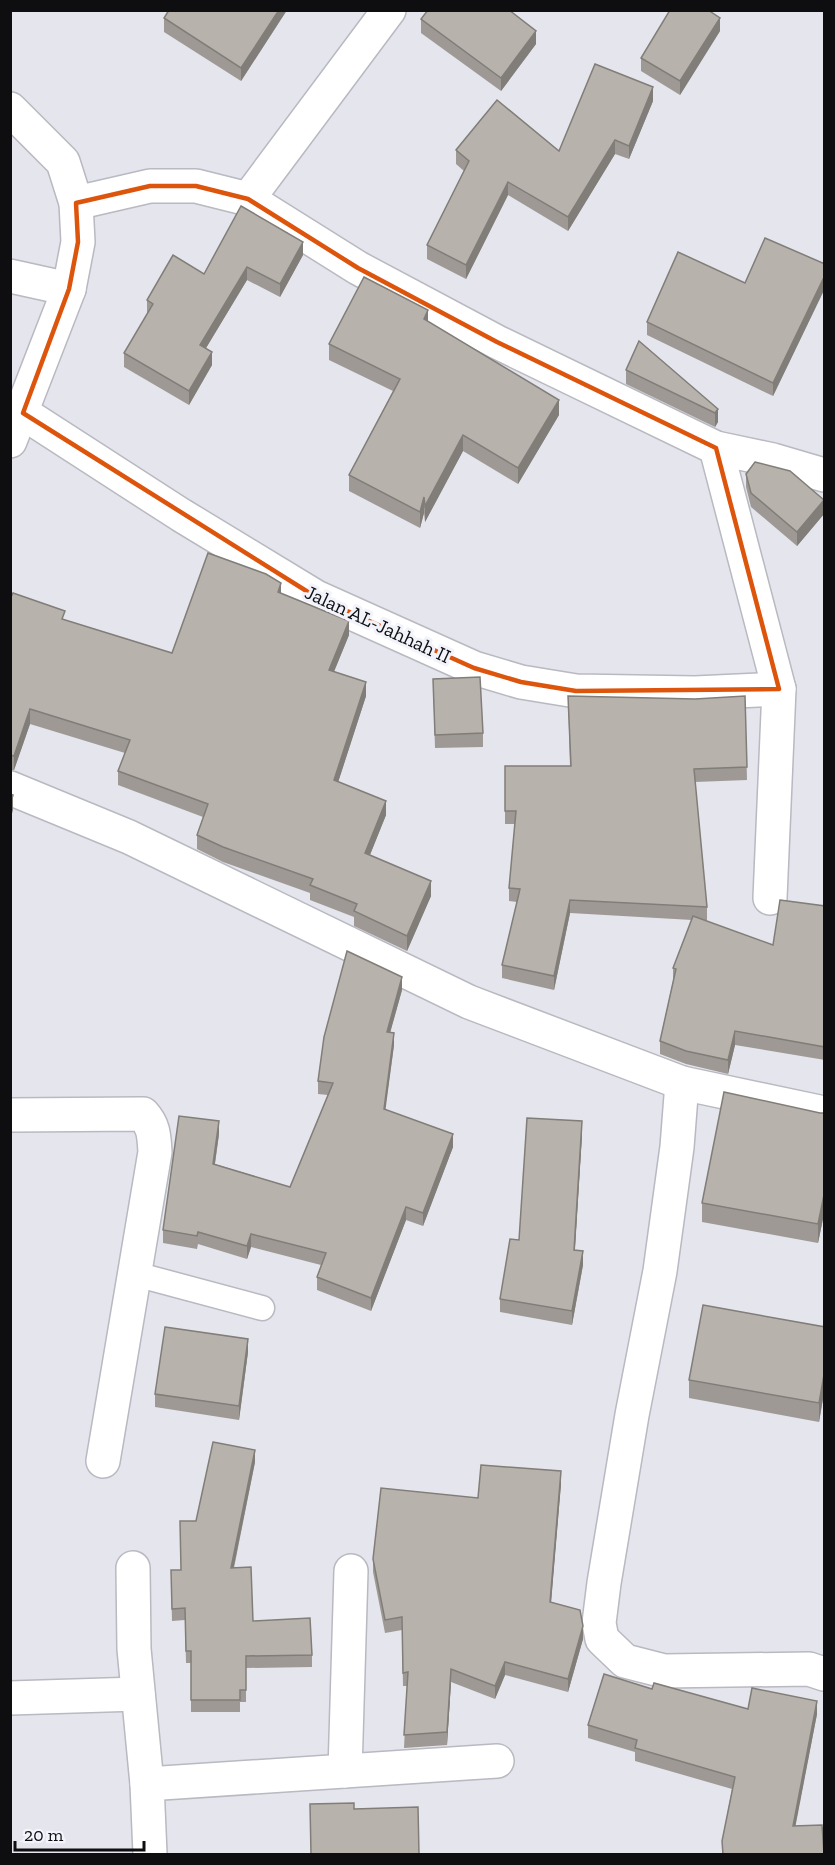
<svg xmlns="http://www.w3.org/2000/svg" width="835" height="1865" font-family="'Zilla Slab',serif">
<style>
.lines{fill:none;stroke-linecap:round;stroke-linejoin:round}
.lane-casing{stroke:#b8b9c1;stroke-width:27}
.street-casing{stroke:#b8b9c1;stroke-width:36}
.lane{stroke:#fff;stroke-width:24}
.street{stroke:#fff;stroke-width:33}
.wall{fill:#9e9994}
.shaded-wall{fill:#817d78}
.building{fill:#b8b2ac;stroke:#817d78;stroke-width:1.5}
.marked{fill:none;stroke:#dd550c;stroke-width:4.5;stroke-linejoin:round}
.labels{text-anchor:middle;stroke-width:6;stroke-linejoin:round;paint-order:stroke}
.street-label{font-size:20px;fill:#0e0e11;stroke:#f2f3fb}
</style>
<rect width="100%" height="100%" fill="#e5e5ed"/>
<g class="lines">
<defs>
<path id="lane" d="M135,1274L262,1308"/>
<g id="street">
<path d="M10,109L63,162L76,203L78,242L69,289L10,441"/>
<path d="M248,199L389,10"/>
<path d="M76,203L150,186H196L248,199L358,268L497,342L716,448L773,460L824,475"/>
<path d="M10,276L69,289"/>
<path d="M23,413L181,515L316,597L474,668L521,682L576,691L695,693L779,689"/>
<path d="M716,448L779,689L770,898"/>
<path d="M10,788L129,837L469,1002L682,1083L824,1113"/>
<path d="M682,1083L677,1147L660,1271L632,1415L604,1583L599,1623L602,1639L625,1661L664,1671L809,1669L824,1674"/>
<path d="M10,1115L143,1114C154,1126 154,1136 155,1152L103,1461"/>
<path d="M133,1568L134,1649L147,1784"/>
<path d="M10,1698L138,1694"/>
<path d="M345,1771L351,1571"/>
<path d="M150,1854L147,1784L497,1761"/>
</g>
</defs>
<use href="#lane" class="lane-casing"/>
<use href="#street" class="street-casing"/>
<use href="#lane" class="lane"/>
<use href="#street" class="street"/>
</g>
<g class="wall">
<path d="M287,10L241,81L164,32V18Z"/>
<path d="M421,19L536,44L501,91L421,33Z"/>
<path d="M720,31L680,95L641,71V58Z"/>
<path d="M653,101L629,159L615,154L568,231L508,195L466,279L427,259V245L464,171L456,164V150L559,151Z"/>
<path d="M303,255L280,297L247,280L206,348L212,365L189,405L124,367V353L147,314V300L204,274Z"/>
<path d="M825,264V288L773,396L647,335V322Z"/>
<path d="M428,321L559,415L518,484L463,451L425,522L424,513L420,528L349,491V475L393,391L329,360V344Z"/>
<path d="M626,370L718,409V422L715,427L626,384Z"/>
<path d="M746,474L824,514L797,546L751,507L746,487Z"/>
<path d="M281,593L349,635L334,671L366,696L338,782L386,815L370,855L431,896L407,951L354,926V917L310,900V893L223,862L197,849V835L203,817L118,785V771L125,753L30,724L14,770H10V599L65,620L172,653Z"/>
<path d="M433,679L483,733V747L435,748Z"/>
<path d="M568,696L695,699L745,696L747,780L695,782L707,907V920H704L773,945L825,906V1060L735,1045L728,1074L686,1064L660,1054V1041L673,981V968L692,920L570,913L554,990L502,978V965L517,902L509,901V888L515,824H505V766H570Z"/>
<path d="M402,990L390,1032L394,1045L385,1109L453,1147L423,1226L406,1220L371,1311L317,1290V1277L321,1265L251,1247L247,1259L198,1244L197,1249L163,1243V1230L219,1134L215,1164L290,1187L328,1095L318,1094V1081Z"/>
<path d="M820,1113H825V1209L818,1243L702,1222V1203Z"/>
<path d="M582,1135L575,1250L583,1265L572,1325L500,1312V1299L519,1240Z"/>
<path d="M825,1327V1387L819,1422L689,1398V1380Z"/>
<path d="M248,1352L239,1420L155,1407V1394Z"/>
<path d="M255,1462L234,1568L253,1621L312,1655V1667L246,1668V1702H240V1712H191V1663H186L185,1620L172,1621L171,1582L181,1570L196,1521Z"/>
<path d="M561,1484L551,1602L583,1639L568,1692L505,1675L495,1699L451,1682L447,1745L404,1748L407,1686H403L402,1630L385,1633L373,1572V1559L478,1498Z"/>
<path d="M652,1689L748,1709L817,1714L795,1826L824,1854H722V1841L732,1789L635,1761V1752L588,1738V1725Z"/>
</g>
<g class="shaded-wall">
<path d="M279,10H287L241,81V68Z"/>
<path d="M720,18V31L680,95V81Z"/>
<path d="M536,31V44L501,91V78Z"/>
<path d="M653,87V101L629,159V146Z"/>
<path d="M615,140V154L568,231V217Z"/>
<path d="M508,182V195L466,279V265Z"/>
<path d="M303,242V255L280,297V284Z"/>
<path d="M247,267V280L200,358V345Z"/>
<path d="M825,275V288L773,396V383Z"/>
<path d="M428,310V326L424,319Z"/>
<path d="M212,352V365L189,405V391Z"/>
<path d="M559,400V415L518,484V468Z"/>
<path d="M718,409V422L715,427V413Z"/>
<path d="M463,435V451L425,522V506Z"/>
<path d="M424,497V513L420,528V512Z"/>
<path d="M824,500V514L797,546V532Z"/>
<path d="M281,583V598L278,592Z"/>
<path d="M349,621V635L329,684V670Z"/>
<path d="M366,682V696L334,795V780Z"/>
<path d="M30,709V724L14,770V756Z"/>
<path d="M13,795V810L10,821V806Z"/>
<path d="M386,801V815L365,867V853Z"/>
<path d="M431,881V896L407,951V936Z"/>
<path d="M570,900V913L554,990V976Z"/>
<path d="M402,977V990L387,1044V1032Z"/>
<path d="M735,1031V1045L728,1074V1060Z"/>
<path d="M394,1033V1045L384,1121V1109Z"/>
<path d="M219,1121V1134L213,1176V1164Z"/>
<path d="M582,1121V1135L574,1263V1250Z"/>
<path d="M453,1134V1147L423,1226V1213Z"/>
<path d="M825,1190V1209L818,1243V1224Z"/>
<path d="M406,1207V1220L371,1311V1298Z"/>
<path d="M251,1234V1247L247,1259V1246Z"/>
<path d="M583,1251V1265L572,1325V1311Z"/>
<path d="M248,1339V1352L239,1420V1406Z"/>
<path d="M825,1369V1387L819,1422V1403Z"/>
<path d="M255,1450V1462L231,1580V1568Z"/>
<path d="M561,1471V1484L550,1615V1602Z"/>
<path d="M583,1626V1639L568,1692V1679Z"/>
<path d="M505,1662V1675L495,1699V1686Z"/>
<path d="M451,1669V1682L447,1745V1732Z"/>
<path d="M817,1701V1714L793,1839V1826Z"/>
</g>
<g class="building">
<path d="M169,10H279L241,68L164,18Z"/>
<path d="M428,10H509L536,31L501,78L421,19Z"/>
<path d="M670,10H708L720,18L680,81L641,58Z"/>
<path d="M595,64L653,87L629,146L615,140L568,217L508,182L466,265L427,245L469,161L456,150L497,100L559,151Z"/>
<path d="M241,206L303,242L280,284L247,267L200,345L212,352L189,391L124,353L153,304L147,300L173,255L204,274Z"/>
<path d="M765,238L825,264V275L773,383L647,322L678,252L745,283Z"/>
<path d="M364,277L428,310L424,319L559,400L518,468L463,435L425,506L424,497L420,512L349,475L400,379L329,344Z"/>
<path d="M639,341L718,409L715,413L626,370Z"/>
<path d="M755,462L790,471L824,500L797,532L751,493L746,474Z"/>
<path d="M208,553L266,574L281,583L278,592L349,621L329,670L366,682L334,780L386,801L365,853L431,881L407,936L354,911L357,904L310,885L313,879L223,847L197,835L208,804L118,771L130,740L30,709L14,756L10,755V599L13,593L65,611L62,619L172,653Z"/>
<path d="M480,677L483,733L435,735L433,679Z"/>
<path d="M568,696L695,699L745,696L747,767L694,769L707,907L570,900L554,976L502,965L520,889L509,888L516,811H505V766H571Z"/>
<path d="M10,794L13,795L10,806Z"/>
<path d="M780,900L825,906V1047L735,1031L728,1060L686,1051L660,1041L676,969L673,968L693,916L773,945Z"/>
<path d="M347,951L402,977L387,1032L394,1033L384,1109L453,1134L423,1213L406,1207L371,1298L317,1277L326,1253L251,1234L247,1246L198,1232L197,1236L163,1230L179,1116L219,1121L213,1164L290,1187L333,1083L318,1081L324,1037Z"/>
<path d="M724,1092L820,1113H825V1190L818,1224L702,1203Z"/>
<path d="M527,1118L582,1121L574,1250L583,1251L572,1311L500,1299L510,1239L519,1240Z"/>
<path d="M703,1305L825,1327V1369L819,1403L689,1380Z"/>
<path d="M165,1327L248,1339L239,1406L155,1394Z"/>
<path d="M213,1442L255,1450L231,1568L251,1567L253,1621L310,1618L312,1655L246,1656V1690H240V1700H191V1651H186L185,1608L172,1609L171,1570H181L180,1521H196Z"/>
<path d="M481,1465L561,1471L550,1602L580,1610L583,1626L568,1679L505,1662L495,1686L451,1669L447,1732L404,1735L408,1672L403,1673L402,1617L385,1620L373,1559L381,1488L478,1498Z"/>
<path d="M604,1674L652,1689L654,1683L748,1709L752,1688L817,1701L793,1826L822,1825L824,1854H723L722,1841L735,1777L635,1748L637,1740L588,1725Z"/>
<path d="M354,1803V1809L418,1807L419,1854H311L310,1804Z"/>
</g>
<path class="marked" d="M150,186H196L248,199L358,268L497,342L716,448L779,689L576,691L521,682L474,668L316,597L23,413L69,289L78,242L76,203Z"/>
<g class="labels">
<g class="street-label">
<text transform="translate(378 624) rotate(25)" y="7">Jalan AL-Jahhah II</text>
</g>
</g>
<rect width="835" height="1865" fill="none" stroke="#0e0e11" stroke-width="24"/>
<path d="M15 1841v9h129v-9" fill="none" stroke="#0e0e11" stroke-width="3"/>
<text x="24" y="1841" font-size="18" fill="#0e0e11" stroke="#f2f3fb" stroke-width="4.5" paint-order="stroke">20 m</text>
</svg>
